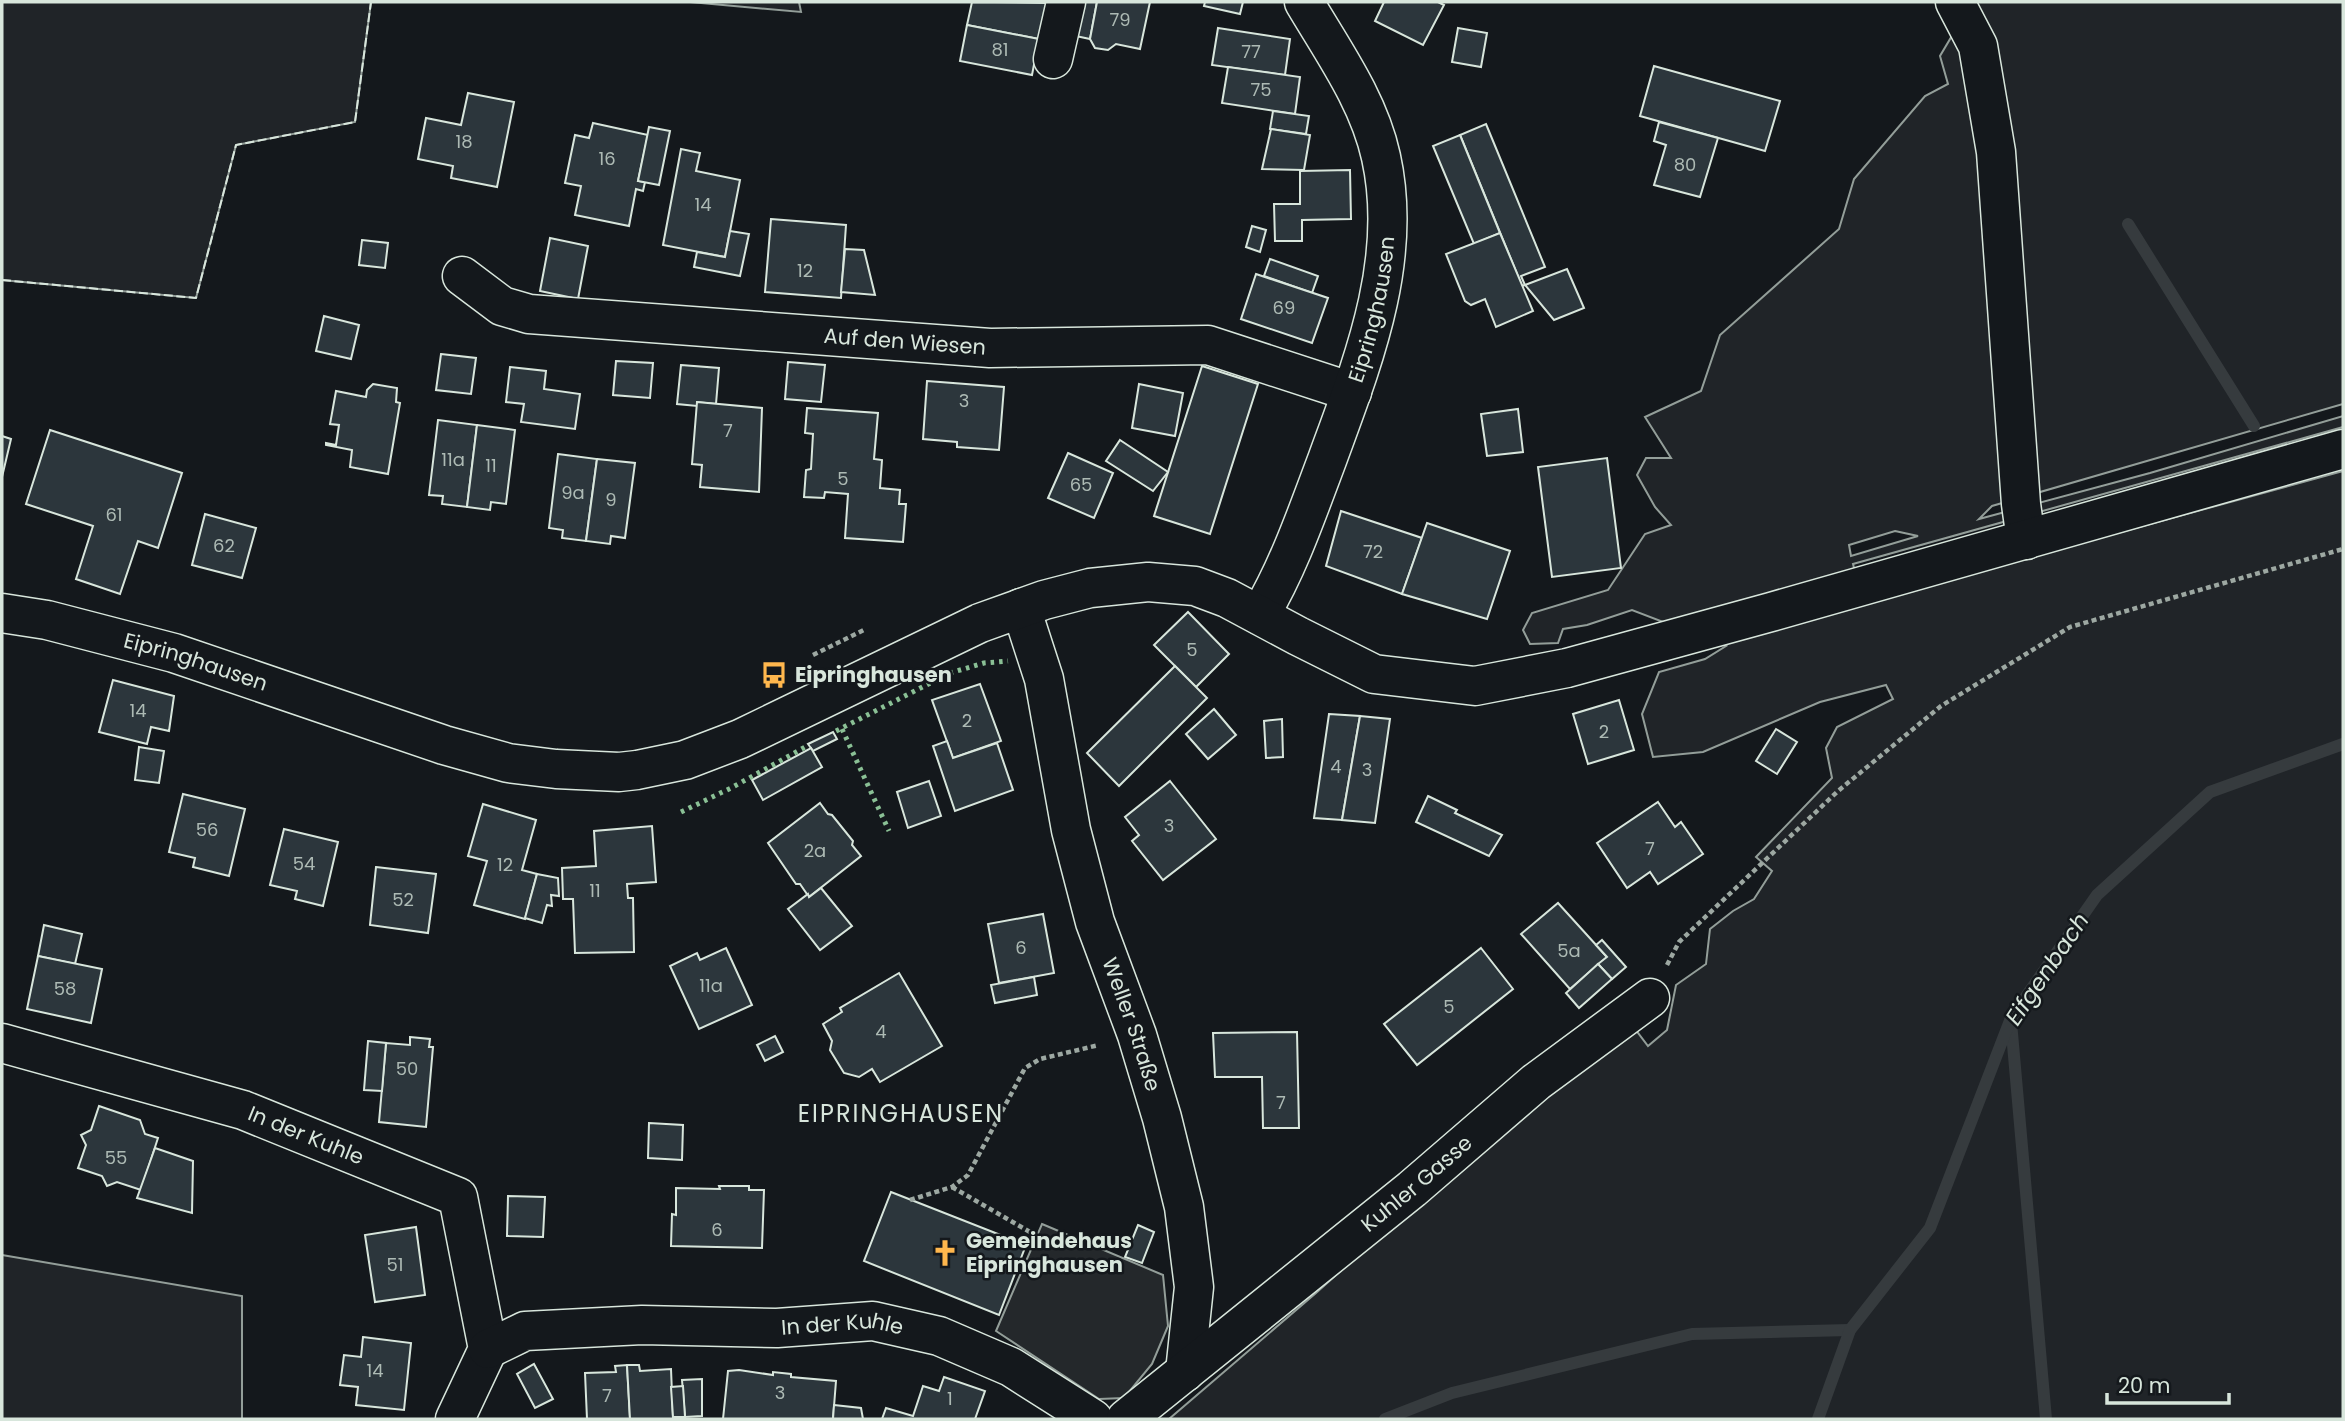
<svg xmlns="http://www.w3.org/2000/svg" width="2345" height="1421" font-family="Poppins,sans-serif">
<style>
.green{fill:#202428;stroke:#939e99;stroke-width:2;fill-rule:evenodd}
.parking{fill:#24282b;stroke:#939e99;stroke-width:2}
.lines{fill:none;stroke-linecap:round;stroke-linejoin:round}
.stream{stroke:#363b3e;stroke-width:12}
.building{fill:#2c363c;stroke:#d8e6dc;stroke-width:2}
.minor-casing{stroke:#d8e6dc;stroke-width:41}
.major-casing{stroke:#d8e6dc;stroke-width:41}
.path{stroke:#9da8a2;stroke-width:4.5;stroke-dasharray:5 3.5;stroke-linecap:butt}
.minor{stroke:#14181c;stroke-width:38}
.major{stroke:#14181c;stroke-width:38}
.hedge{stroke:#8ac095;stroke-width:5;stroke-dasharray:3.5 5;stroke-linecap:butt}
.fence{stroke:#d8e6dc;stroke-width:2;stroke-dasharray:9 3.5;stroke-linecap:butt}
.labels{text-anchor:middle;stroke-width:5;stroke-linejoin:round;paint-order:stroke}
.number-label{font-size:18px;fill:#adbab4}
.street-label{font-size:21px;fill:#d8e6dc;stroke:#14181c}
.poi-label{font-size:21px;font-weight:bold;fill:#d8e6dc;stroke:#14181c;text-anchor:start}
.water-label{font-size:23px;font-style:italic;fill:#d8e6dc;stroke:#14181c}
.quarter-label{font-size:24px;letter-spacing:2px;fill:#d8e6dc;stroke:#14181c}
</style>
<rect width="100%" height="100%" fill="#14181c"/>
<g class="green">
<path d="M2,2H371L355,122L236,145L196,298L2,280Z"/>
<path d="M689,2H799L801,12L690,2Z"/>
<path d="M1972,2H2343V404L1992,506L1979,519L2150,473L2343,416V427L1853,564L1863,603L2343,471V1419H1169L1316,1293L1451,1172L1635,1029L1648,1046L1667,1030L1676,985L1706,964L1710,929L1733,911L1754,899L1772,871L1756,857L1832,778L1826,748L1837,727L1893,699L1886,685L1820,702L1703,752L1653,757L1642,714L1659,672L1705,659L1726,646L1632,610L1587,625L1563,629L1558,643L1530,644L1523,630L1532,613L1608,590L1645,534L1671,525L1655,507L1637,475L1646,458H1671L1645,417L1701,391L1720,335L1839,229L1854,179L1925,96L1948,84L1940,56ZM1895,531L1918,536L1851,556L1849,545Z"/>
<path d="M2,1255L242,1296V1419H2Z"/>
</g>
<path class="parking" d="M1042,1224L1163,1275L1168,1326L1152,1364L1124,1398L1099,1399L996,1331Z"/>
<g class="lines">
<g class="stream">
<path d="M2128,224L2254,426"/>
<path d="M2011,1022L2046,1419"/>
<path d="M1385,1419L1452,1393L1692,1334L1850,1330"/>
<path d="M1818,1419L1850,1330L1930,1228L2011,1018L2097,895L2210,792L2343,744"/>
</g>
</g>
<g class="building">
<path d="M972,2L1047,3L1039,39L967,25Z"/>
<path d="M1078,2H1097L1090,39L1071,35Z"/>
<path d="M1097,2H1150L1140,49L1116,44L1108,50L1095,48L1090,39Z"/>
<path d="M1205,2H1243L1240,14L1204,6Z"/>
<path d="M1384,2H1438L1444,5L1423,45L1375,21Z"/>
<path d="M967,25L1039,39L1032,75L960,61Z"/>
<path d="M1218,28L1290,39L1285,75L1212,65Z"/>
<path d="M1458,28L1487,33L1481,67L1452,62Z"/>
<path d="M1654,66L1780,101L1765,151L1640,116Z"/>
<path d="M1228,67L1300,77L1295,114L1222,103Z"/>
<path d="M468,93L514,102L497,187L451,178L453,166L418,159L426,118L461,125Z"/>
<path d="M1273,111L1309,116L1306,134L1270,129Z"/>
<path d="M1659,122L1718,138L1700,197L1654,185L1666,145L1654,141Z"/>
<path d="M593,123L648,135L638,181L645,182L643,191L636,189L629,226L575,215L581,186L565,183L575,135L589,138Z"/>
<path d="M1486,124L1545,267L1521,276L1525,285L1522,286L1460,135Z"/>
<path d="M649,127L670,131L659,185L638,181Z"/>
<path d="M1271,129L1310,135L1304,170L1262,169Z"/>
<path d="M1460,135L1500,233L1474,244L1433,146Z"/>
<path d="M681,149L700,153L696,171L740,180L725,257L663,245Z"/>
<path d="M1350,170L1351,219L1302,220V241H1275L1274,204H1300V171Z"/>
<path d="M771,219L846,225L841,298L765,292Z"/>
<path d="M1252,226L1266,230L1260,252L1246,247Z"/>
<path d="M730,231L749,234L740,276L694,267L697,252L725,257Z"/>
<path d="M1500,233L1533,311L1496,327L1485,299L1471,305L1465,301L1446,254Z"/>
<path d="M550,238L588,246L578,299L540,291Z"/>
<path d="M362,240L388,243L385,268L359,265Z"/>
<path d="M845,249L864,250L875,295L841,292Z"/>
<path d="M1270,259L1318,276L1312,293L1264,276Z"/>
<path d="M1567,269L1584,308L1554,320L1525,285Z"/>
<path d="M1256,274L1328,298L1312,343L1241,319Z"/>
<path d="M324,316L359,325L351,359L316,351Z"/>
<path d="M441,354L476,358L471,394L436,390Z"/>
<path d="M616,361L653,363L650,398L613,395Z"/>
<path d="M788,362L825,365L821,402L785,399Z"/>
<path d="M681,365L719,368L716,404L697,402V406L677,404Z"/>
<path d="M1202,366L1258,384L1210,534L1154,516Z"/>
<path d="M510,367L546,371L544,389L580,394L575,429L521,422L524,404L506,402Z"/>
<path d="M927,381L1004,387L999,450L957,447V442L923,439Z"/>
<path d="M373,384L397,388L396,402L400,403L388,474L350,467L352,450L326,445V443L336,445L339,425L330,424L336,391L366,397L367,390Z"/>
<path d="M1139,384L1183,393L1175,436L1132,428Z"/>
<path d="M697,402L762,408L759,492L700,487L702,465L692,464Z"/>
<path d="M807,408L878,413L874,459L882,460L880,488L900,490L899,504H906L903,542L845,538L848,494L825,492L824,498L804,497L806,470L811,469L813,434L805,433Z"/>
<path d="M1518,409L1523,452L1487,456L1481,414Z"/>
<path d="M438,420L477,425L467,507L442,504L443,496L429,495Z"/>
<path d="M477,425L515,430L506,504L491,502L490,510L467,507Z"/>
<path d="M50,430L182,473L158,548L138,541L120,594L76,579L93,526L26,504Z"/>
<path d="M2,436L11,439L2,477Z"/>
<path d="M1120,440L1168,472L1153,491L1106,461Z"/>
<path d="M1068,453L1113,473L1094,518L1048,498Z"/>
<path d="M558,454L597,459L586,541L562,538L563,530L549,528Z"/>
<path d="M1607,458L1621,568L1552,577L1538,467Z"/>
<path d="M597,459L635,463L625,538L611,536L610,544L586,541Z"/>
<path d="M1341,511L1422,538L1402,594L1326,566Z"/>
<path d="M205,514L256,528L242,578L192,565Z"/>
<path d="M1427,523L1510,551L1487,619L1402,594Z"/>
<path d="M1188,612L1229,654L1196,687L1154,645Z"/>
<path d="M1175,666L1207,698L1119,786L1087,753Z"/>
<path d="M113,680L174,696L169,731L151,727L147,744L99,732Z"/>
<path d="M980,684L1001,741L953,758L932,700Z"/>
<path d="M1619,700L1634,750L1588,764L1573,714Z"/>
<path d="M1214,709L1236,735L1208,759L1186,734Z"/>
<path d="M1329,714L1360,716L1342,820L1314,818Z"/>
<path d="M1360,716L1390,719L1375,823L1342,820Z"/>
<path d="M1282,719L1283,757L1266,758L1264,721Z"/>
<path d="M1776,729L1797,742L1777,774L1756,761Z"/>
<path d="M833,732L837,739L813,751L808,744Z"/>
<path d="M947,741L953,758L997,743L1013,790L955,811L933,746Z"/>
<path d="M139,747L164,751L159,783L135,780Z"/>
<path d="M811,748L822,767L763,800L752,780Z"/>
<path d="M929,781L941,816L908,828L897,792Z"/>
<path d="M1170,781L1216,839L1163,880L1132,841L1139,835L1125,817Z"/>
<path d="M183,794L245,809L229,876L193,867L195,858L169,852Z"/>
<path d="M1428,796L1457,810L1455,813L1502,835L1489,856L1416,822Z"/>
<path d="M1658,802L1675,827L1681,822L1703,854L1658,884L1650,872L1627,888L1597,843Z"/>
<path d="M820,803L828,814L832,815L853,841L852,845L861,856L809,897L800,884H796L768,843Z"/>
<path d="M483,804L536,820L522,870L537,874L525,919L474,905L487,861L468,856Z"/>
<path d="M652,826L656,882L627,884L628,898H633L634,952L575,953L573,899H563L562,868L596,866L594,831Z"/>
<path d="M284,829L338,842L323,906L295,899L297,891L270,885Z"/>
<path d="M376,867L436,874L428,933L370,925Z"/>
<path d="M537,874L558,878L559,896L551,895L552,906L547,905L542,923L525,918Z"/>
<path d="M821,888L852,926L820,950L788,909L808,894L809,897Z"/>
<path d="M1558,903L1607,957L1570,989L1521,934Z"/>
<path d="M1043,914L1054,973L999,983L988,924Z"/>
<path d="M44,925L82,934L75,964L38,956Z"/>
<path d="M1602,940L1626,967L1612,979L1598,964L1607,957L1596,945Z"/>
<path d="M726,948L752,1005L699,1029L670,966L697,953L700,960Z"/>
<path d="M1481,948L1513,989L1417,1065L1384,1024Z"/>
<path d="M38,956L102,969L91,1023L27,1009Z"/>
<path d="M1598,964L1612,979L1579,1008L1566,993Z"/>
<path d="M899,973L942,1046L880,1082L872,1069L859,1077L844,1073L830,1050L832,1041L823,1024L842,1012L840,1008Z"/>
<path d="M1034,977L1037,995L995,1003L991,985Z"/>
<path d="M1297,1032L1299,1128H1263L1262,1077H1215L1213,1033Z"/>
<path d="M775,1036L783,1052L765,1061L757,1045Z"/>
<path d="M410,1037L430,1039L429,1047H433L426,1127L379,1122L386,1043L410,1045Z"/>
<path d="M368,1041L386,1043L382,1091L364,1090Z"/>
<path d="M99,1106L140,1120L145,1134L158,1138L141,1190L117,1182L107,1186L102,1176L78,1168L86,1145L81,1135L91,1130Z"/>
<path d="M649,1123L683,1125L682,1160L648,1158Z"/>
<path d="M155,1148L193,1161L192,1213L137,1198Z"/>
<path d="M719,1186H749V1190H764L762,1248L671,1246L672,1214L676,1215V1188L720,1189Z"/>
<path d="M891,1192L1026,1245L999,1315L864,1261Z"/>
<path d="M508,1196L545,1197L543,1237L507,1236Z"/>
<path d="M1138,1225L1154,1232L1142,1263L1125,1257Z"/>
<path d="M416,1227L425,1295L375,1302L365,1235Z"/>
<path d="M363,1337L411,1343L404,1410L356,1405L358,1387L340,1385L344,1355L361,1357Z"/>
<path d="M534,1364L553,1399L535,1408L517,1374Z"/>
<path d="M627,1365L630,1419H587L585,1373L616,1372L615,1366Z"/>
<path d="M627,1365H639L640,1371L671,1369L673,1419H630Z"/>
<path d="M739,1370L773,1375V1372L791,1374V1377L836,1381L833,1419H723L728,1371Z"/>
<path d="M944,1377L985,1391L975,1419H882L886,1408L913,1416L923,1386L939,1391Z"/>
<path d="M702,1379V1416L685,1417L682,1380Z"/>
<path d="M683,1386L685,1417H673L671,1387Z"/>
<path d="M834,1405L861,1408L863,1419H833Z"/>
</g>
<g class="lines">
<defs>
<g id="minor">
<path d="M1955,2L1978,46L1996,152L2021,504L2026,540"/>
<path d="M1053,59L1066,2"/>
<path id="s1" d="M462,276L502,306L529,314L990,348L1208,345L1352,392"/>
<path id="s2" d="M1021,608L1044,679L1071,830L1095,922L1137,1035L1162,1118L1184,1207L1194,1287L1185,1372"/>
<path id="s3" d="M1260,615C1289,566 1307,513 1327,460C1362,364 1404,261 1381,157C1369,101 1333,51 1304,2"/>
<path id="s4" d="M2,1043L243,1110L458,1197L488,1349L455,1419"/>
<path id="s5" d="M488,1349L525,1331L642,1325L777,1328L873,1321L939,1336L1011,1367L1093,1419"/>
<path id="s6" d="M1126,1419L1412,1189L1536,1082L1650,998"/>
</g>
<g id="major">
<path id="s7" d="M2,613L47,620L174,653L444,745L508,763L556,769L619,772L637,770L685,760L740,739L980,623L1044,600L1090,588L1148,582L1195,586L1227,598L1298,636L1374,674L1475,686L1567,668L1771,612L2343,449"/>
</g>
</defs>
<use href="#minor" class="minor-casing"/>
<use href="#major" class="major-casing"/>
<g class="path">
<path d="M813,655L866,629"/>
<path d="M1667,965L1679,942L1838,791L1941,706L2070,627L2343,549"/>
<path d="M952,1187L1037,1236"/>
<path d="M910,1200L952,1187L968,1175L1025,1068L1040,1059L1099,1045"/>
</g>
<use href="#minor" class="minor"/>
<use href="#major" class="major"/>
<g class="hedge">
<path d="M842,729L889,831"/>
<path d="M836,731L950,673L984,663L1008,661"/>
<path d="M681,812L731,788L807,746"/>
</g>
<path class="fence" d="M2,280L196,298L236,145L355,122L371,2"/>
</g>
<defs>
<symbol id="bus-bare" viewBox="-9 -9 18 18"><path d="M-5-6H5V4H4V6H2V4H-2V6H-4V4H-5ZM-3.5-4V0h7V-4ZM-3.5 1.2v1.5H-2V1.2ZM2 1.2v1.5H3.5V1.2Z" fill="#ffb74d" stroke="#14181c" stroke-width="2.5" paint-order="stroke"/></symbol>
<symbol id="church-bare" viewBox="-9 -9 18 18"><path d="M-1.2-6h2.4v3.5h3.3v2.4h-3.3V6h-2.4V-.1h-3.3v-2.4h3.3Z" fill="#ffb74d" stroke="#14181c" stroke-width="2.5" paint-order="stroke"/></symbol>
</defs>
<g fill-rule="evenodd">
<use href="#bus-bare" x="755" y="656" width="38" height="38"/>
<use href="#church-bare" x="926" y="1234" width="38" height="38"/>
</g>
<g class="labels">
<g class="number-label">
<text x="1120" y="26">79</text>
<text x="1000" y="56">81</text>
<text x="1251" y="58">77</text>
<text x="1261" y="96">75</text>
<text x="464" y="148">18</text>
<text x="607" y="165">16</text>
<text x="1685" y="171">80</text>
<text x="703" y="211">14</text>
<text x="805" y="277">12</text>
<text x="1284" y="314">69</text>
<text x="964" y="407">3</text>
<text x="728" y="437">7</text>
<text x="453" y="466">11a</text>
<text x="491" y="472">11</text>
<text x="843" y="485">5</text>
<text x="1081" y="491">65</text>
<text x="573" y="499">9a</text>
<text x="611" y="506">9</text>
<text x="114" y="521">61</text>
<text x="224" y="552">62</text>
<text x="1373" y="558">72</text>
<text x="1192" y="656">5</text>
<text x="138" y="717">14</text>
<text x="967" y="727">2</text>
<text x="1604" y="738">2</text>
<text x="1336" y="773">4</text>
<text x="1367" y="776">3</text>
<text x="1169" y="832">3</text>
<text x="207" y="836">56</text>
<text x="1650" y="855">7</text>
<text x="815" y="857">2a</text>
<text x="304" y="870">54</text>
<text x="505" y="871">12</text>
<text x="595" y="897">11</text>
<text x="403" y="906">52</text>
<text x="1021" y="954">6</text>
<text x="1569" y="957">5a</text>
<text x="711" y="992">11a</text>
<text x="65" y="995">58</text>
<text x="1449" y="1013">5</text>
<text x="881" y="1038">4</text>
<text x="407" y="1075">50</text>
<text x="1281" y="1109">7</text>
<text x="116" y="1164">55</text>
<text x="717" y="1236">6</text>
<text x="395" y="1271">51</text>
<text x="375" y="1377">14</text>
<text x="780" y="1399">3</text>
<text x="607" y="1402">7</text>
<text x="950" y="1405">1</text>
</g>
<g class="street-label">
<text dy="7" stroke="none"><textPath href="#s3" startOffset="327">Eipringhausen</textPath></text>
<text dy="7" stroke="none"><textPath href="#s1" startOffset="455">Auf den Wiesen</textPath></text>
<text dy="7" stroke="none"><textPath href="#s7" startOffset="200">Eipringhausen</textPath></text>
<text dy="7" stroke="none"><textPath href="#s2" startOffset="432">Weller Straße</textPath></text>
<text dy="7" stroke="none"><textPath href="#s4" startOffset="318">In der Kuhle</textPath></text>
<text dy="7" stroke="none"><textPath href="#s6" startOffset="374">Kuhler Gasse</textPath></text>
<text dy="7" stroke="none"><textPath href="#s5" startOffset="359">In der Kuhle</textPath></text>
</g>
<g class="poi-label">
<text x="795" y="682">Eipringhausen</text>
<text x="966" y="1248">Gemeindehaus<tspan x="966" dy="24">Eipringhausen</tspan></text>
</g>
<g class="water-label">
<text transform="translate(2047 969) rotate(-56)" y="8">Eifgenbach</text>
</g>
<g class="quarter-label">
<text x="901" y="1122">EIPRINGHAUSEN</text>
</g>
</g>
<rect width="2345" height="1421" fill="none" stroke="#d8e6dc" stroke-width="7"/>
<path d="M2107 1393v10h122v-10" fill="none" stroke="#d8e6dc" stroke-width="3.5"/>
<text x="2118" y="1393" font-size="21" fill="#d8e6dc" stroke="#14181c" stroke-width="5" paint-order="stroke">20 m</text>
</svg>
